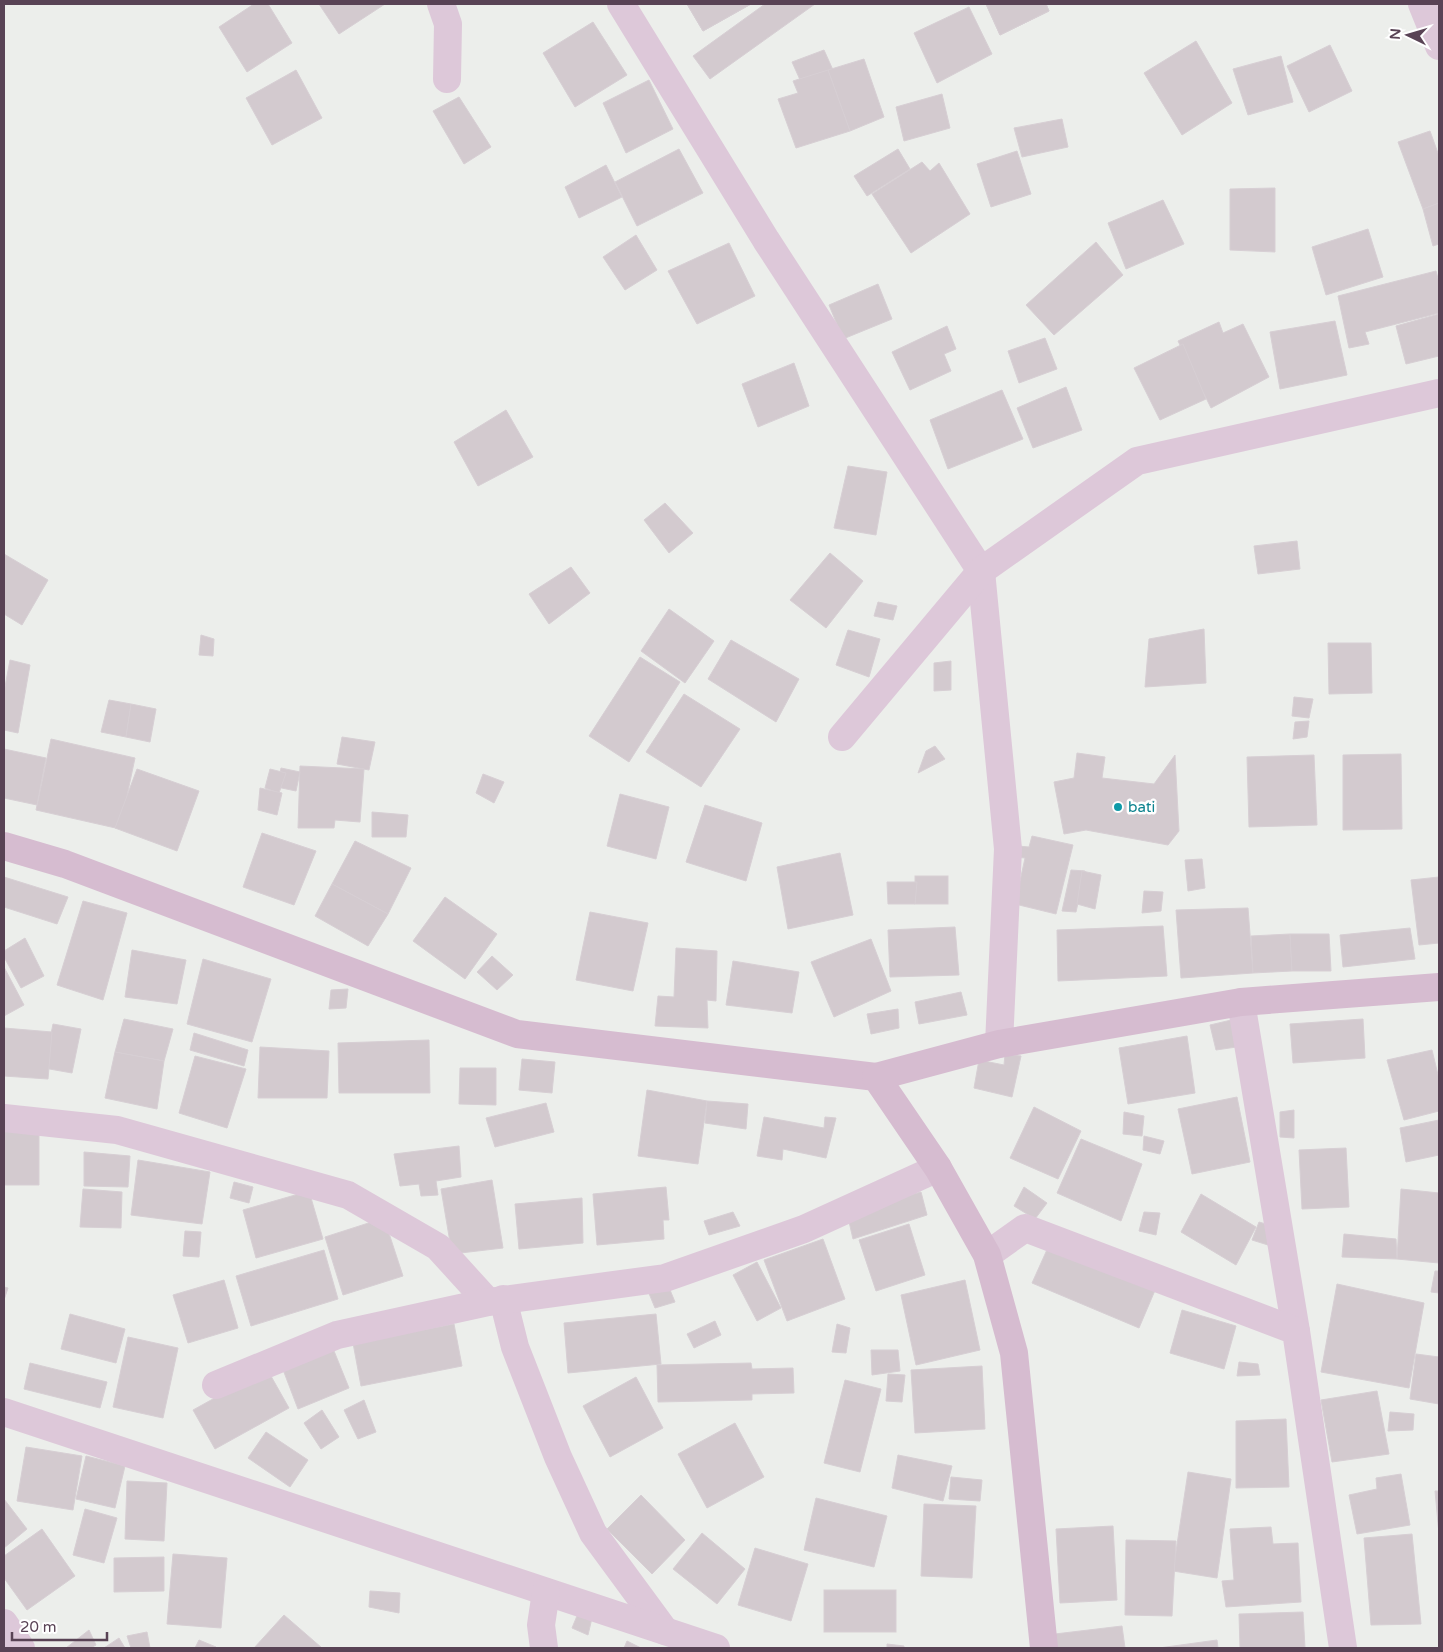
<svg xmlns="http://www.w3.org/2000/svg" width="1443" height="1652" font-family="'Varela Round',sans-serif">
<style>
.building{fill:#d3cacf;stroke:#d7cfd4}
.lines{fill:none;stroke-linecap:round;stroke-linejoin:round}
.street{stroke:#ddc8d9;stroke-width:28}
.secondary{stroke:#d6bcd0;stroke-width:28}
.culture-dot{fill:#0f9aa8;stroke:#fff;stroke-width:2}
.labels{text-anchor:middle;stroke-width:5;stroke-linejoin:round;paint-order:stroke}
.culture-label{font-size:15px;fill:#0d838f;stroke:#fff;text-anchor:start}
</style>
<rect width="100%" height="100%" fill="#eceeeb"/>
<g class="building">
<path d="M254,4H268L292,43L247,72L219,27Z"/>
<path d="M319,4H385L339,34Z"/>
<path d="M687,4H751L703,31Z"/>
<path d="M687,4H751L703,31Z"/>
<path d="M765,4H815L710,79L693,56Z"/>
<path d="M986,4H1046L1049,11L1000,35Z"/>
<path d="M986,4H1046L1049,11L1000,35Z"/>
<path d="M969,7L992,54L937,83L914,33Z"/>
<path d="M593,22L627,75L575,107L543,53Z"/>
<path d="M1196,41L1232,103L1182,135L1144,73Z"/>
<path d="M1330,45L1352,91L1309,112L1287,66Z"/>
<path d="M824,50L833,70L801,82L792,62Z"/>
<path d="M1281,56L1293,102L1248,115L1233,69Z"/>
<path d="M864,59L884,117L850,131L828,70Z"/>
<path d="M296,70L322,118L272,145L246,98Z"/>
<path d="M828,70L850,131L796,148L778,99L798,93L793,81Z"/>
<path d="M649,80L673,129L626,153L603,103Z"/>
<path d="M942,94L950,128L904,141L896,107Z"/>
<path d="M459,97L491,147L464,164L433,111Z"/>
<path d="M1062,119L1068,147L1022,157L1014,128Z"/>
<path d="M1430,131L1439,156V203L1423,209L1398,142Z"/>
<path d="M679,149L703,193L637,226L615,182Z"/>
<path d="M898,149L910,169L867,196L854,176Z"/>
<path d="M1017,151L1031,194L991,207L977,164Z"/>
<path d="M922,162L930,171L939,163L970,214L911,253L872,194Z"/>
<path d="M606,165L622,197L579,218L565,187Z"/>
<path d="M1275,188V252L1230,250V189Z"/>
<path d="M1163,200L1184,244L1126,269L1108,223Z"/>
<path d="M1439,203V244L1433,246L1423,209Z"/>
<path d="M1368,229L1383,277L1326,295L1312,247Z"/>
<path d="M636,235L657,270L625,290L603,257Z"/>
<path d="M1096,242L1123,275L1054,335L1026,305Z"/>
<path d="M729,243L755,296L697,324L668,271Z"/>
<path d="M1436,271L1439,282V313L1365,332L1369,344L1349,348L1338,296Z"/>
<path d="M878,284L892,319L843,339L829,305Z"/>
<path d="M1439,314V356L1406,364L1396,326Z"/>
<path d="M1335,321L1347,375L1280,389L1270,332Z"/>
<path d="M1219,322L1223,333L1243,324L1269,377L1211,408L1178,341Z"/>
<path d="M947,326L956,349L944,354L951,371L910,390L892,352Z"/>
<path d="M1045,338L1057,369L1019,383L1008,351Z"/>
<path d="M1183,344L1206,399L1160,420L1134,368Z"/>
<path d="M794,363L809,406L758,427L742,384Z"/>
<path d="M1066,387L1082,430L1033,448L1017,408Z"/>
<path d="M1002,390L1023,439L948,469L930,420Z"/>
<path d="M506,410L533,457L478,486L454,442Z"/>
<path d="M848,466L887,472L876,535L834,528Z"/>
<path d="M665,503L693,533L669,553L644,520Z"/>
<path d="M1297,541L1300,569L1258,574L1254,546Z"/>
<path d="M830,553L863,581L826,628L790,600Z"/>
<path d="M4,554L48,580L22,625L4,614Z"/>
<path d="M571,567L590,593L549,624L529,594Z"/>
<path d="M878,602L897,606L893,620L874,616Z"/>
<path d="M669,609L714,641L685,683L641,651Z"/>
<path d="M1204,629L1206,683L1145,687L1149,639Z"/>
<path d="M848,630L880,639L869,677L836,665Z"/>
<path d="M201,635L214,639L213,656L199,655Z"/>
<path d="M731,640L799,679L776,722L708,679Z"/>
<path d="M1328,643H1371L1372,693L1329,694Z"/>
<path d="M640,657L680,682L629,762L589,736Z"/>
<path d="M10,660L30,665L18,733L4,730V692Z"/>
<path d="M951,661V690L934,691V663Z"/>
<path d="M684,694L740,729L701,787L646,752Z"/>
<path d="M1294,697L1313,699L1309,718L1292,716Z"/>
<path d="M109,700L131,704L126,737L101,732Z"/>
<path d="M131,704L156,709L150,742L126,737Z"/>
<path d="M1309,721L1307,737L1293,739L1295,722Z"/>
<path d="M342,737L375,742L369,770L337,764Z"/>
<path d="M51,739L135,758L120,829L36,810Z"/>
<path d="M935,746L945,759L918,773L926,751Z"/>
<path d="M4,749L46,758L37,805L4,798Z"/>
<path d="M1077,753L1105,757L1102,778L1154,784L1175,755L1179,831L1168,845L1086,830L1064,834L1054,782L1074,778Z"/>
<path d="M1401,754L1402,829L1343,830V755Z"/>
<path d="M1314,755L1317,825L1249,827L1247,757Z"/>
<path d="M300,766L364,769L360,822L335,820L334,828H298Z"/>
<path d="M281,768L300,772L296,791L277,787Z"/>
<path d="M137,769L199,791L177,851L115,828Z"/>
<path d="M270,769L286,773L279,793L265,788Z"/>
<path d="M483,774L504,782L494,803L476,793Z"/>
<path d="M260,788L282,793L277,815L258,810Z"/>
<path d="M620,794L669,807L656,859L607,846Z"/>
<path d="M705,805L762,823L746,881L686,862Z"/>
<path d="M372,812L408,815L406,837H372Z"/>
<path d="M262,833L316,851L294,905L243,887Z"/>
<path d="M1032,836L1073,845L1056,914L1015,904L1025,858L1014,857L1018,846L1029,847Z"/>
<path d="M355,841L411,868L388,914L332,884Z"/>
<path d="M840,853L853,915L788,929L777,867Z"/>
<path d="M1202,859L1205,888L1188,891L1185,860Z"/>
<path d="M1071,870L1085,871L1076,912L1062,911Z"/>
<path d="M1082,871L1101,875L1095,909L1077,904Z"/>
<rect x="915" y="876" width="33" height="28"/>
<path d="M4,877L68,897L57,924L4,907Z"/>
<path d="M1439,877V943L1419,945L1411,880Z"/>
<path d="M887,882H917L915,904H888Z"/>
<path d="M332,884L388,914L368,946L315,916Z"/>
<path d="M1144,891L1163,892L1161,911L1142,913Z"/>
<path d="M445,897L497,934L465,979L413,941Z"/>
<path d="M83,901L127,913L103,1000L57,985Z"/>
<path d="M1248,908L1253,973L1181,978L1176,910Z"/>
<path d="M590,912L648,923L633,991L576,980Z"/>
<path d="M1163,926L1167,976L1058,981L1057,930Z"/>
<path d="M955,927L959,975L890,977L888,930Z"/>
<path d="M1410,928L1415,959L1343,967L1340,935Z"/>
<path d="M1290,934L1292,971L1253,973L1251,936Z"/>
<path d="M1290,934H1329L1331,971H1292Z"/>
<path d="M25,938L44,976L21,988L4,957V951Z"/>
<path d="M871,939L891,991L834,1017L811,962Z"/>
<path d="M676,948L717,951L716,1001L707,1000L708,1028L655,1026L658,996L674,997Z"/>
<path d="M132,950L186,960L177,1004L125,997Z"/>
<path d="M492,956L513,975L497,990L477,972Z"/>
<path d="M203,959L271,979L252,1042L187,1024Z"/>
<path d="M733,961L799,972L792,1013L726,1005Z"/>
<path d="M4,967L24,1005L4,1016Z"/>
<path d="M348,989L346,1008L329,1009L331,990Z"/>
<path d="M961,992L967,1015L919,1024L915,1002Z"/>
<path d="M898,1009L899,1028L871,1034L867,1014Z"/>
<path d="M1244,1017L1250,1045L1216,1050L1210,1025Z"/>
<path d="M124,1019L173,1029L164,1061L115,1052Z"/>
<path d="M1363,1019L1365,1058L1293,1063L1290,1024Z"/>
<path d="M53,1024L81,1029L72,1073L44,1068Z"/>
<path d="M4,1028L52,1032L48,1079L4,1076Z"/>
<path d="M194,1033L248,1050L244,1066L190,1050Z"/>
<path d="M1187,1036L1195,1093L1128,1104L1119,1048Z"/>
<path d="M429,1040L430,1093H339L338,1043Z"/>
<path d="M260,1047L329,1051L327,1098H258Z"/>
<path d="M1432,1050L1439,1079V1111L1404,1120L1387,1060Z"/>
<path d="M115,1052L164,1061L157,1109L105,1098Z"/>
<path d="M1005,1054L1021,1056L1012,1097L974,1088L979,1060L1004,1065Z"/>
<path d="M195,1056L246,1069L227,1128L179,1113Z"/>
<path d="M522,1059L555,1062L552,1093L519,1090Z"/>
<path d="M460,1068H496V1105L459,1104Z"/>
<path d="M647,1090L707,1101L698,1164L638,1156Z"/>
<path d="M1237,1097L1250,1162L1192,1174L1178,1109Z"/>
<path d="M707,1101L748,1104L746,1129L705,1123Z"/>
<path d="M546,1103L554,1132L495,1147L486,1118Z"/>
<path d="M1034,1107L1081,1131L1058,1179L1010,1158Z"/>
<path d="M1294,1110V1138L1280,1137V1112Z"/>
<path d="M1124,1112L1144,1116L1142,1136L1123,1134Z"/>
<path d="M764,1117L824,1128L825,1117L836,1118L826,1158L783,1149L782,1160L757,1156Z"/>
<path d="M1439,1120V1155L1406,1162L1400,1128Z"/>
<path d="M4,1128L39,1129V1185H4Z"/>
<path d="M1144,1136L1164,1141L1160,1154L1143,1150Z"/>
<path d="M1081,1139L1142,1164L1121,1221L1057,1193Z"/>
<path d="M459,1146L461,1177L436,1181L438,1195L421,1196L419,1184L400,1186L394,1154Z"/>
<path d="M1346,1148L1349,1207L1302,1209L1299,1150Z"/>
<path d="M84,1152L130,1156L128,1187L84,1186Z"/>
<path d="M138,1160L210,1172L202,1224L131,1215Z"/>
<path d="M492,1180L503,1248L452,1254L441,1189Z"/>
<path d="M234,1182L253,1187L249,1203L230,1198Z"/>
<path d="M666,1187L669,1220H663L664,1239L597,1245L593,1194Z"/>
<path d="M1024,1187L1047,1203L1035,1219L1014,1206Z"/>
<path d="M83,1189L122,1192L121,1228L80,1227Z"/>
<path d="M1401,1189L1439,1193V1263L1397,1259Z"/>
<path d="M309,1191L323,1239L256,1258L243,1210Z"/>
<path d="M921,1192L927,1215L853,1239L847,1213Z"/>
<path d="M1201,1194L1256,1227L1236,1265L1181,1232Z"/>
<path d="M582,1198L583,1243L519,1249L515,1204Z"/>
<path d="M733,1212L740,1226L709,1235L704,1221Z"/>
<path d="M1144,1212L1160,1213L1156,1235L1139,1231Z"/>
<path d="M384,1218L403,1276L343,1295L325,1237Z"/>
<path d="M1259,1222L1273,1226L1268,1245L1252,1240Z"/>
<path d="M909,1224L925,1275L876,1291L859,1240Z"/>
<path d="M185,1231L201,1232L199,1257L183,1256Z"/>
<path d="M1344,1234L1396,1239L1397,1259L1342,1257Z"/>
<path d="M823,1239L845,1299L787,1321L764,1260Z"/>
<path d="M1050,1243L1156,1288L1139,1328L1032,1283Z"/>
<path d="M324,1250L338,1299L251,1326L236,1276Z"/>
<path d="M757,1262L781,1308L757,1321L733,1275Z"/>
<path d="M1435,1271H1439V1293L1431,1292Z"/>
<path d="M224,1280L238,1328L188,1343L173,1295Z"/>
<path d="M965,1280L980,1350L916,1365L901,1295Z"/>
<path d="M1337,1284L1424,1303L1409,1388L1321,1372Z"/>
<path d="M668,1285L675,1302L655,1308L648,1291Z"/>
<path d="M4,1287L8,1288L4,1300Z"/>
<path d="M1182,1310L1236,1326L1224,1369L1170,1353Z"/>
<path d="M70,1314L125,1329L116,1363L61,1349Z"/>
<path d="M656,1314L661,1364L568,1373L564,1323Z"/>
<path d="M715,1321L721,1335L694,1348L687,1334Z"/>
<path d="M454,1324L462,1366L361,1386L353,1343Z"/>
<path d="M837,1324L850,1328L846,1353L832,1352Z"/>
<path d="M128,1337L178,1348L163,1418L113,1407Z"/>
<path d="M332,1346L349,1388L298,1409L282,1367Z"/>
<path d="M871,1350H898L900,1371L872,1375Z"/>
<path d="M1416,1354L1439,1357V1404L1410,1399Z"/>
<path d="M1239,1362L1258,1364L1260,1375L1237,1376Z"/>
<path d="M30,1363L107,1382L100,1408L24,1389Z"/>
<path d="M751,1363L752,1369L793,1368L794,1393L752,1394V1400L658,1402L657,1365Z"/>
<path d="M982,1366L985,1429L915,1433L911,1370Z"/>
<path d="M267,1369L289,1408L215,1449L193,1410Z"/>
<path d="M888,1374L905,1375L902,1402L886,1401Z"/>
<path d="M636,1377L663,1428L610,1457L583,1406Z"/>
<path d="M845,1380L881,1389L860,1472L824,1463Z"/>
<path d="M1377,1391L1389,1454L1332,1462L1321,1400Z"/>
<path d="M364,1400L376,1432L358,1439L344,1410Z"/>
<path d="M322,1410L339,1437L321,1449L304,1423Z"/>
<path d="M1390,1412L1414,1414L1413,1430L1388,1431Z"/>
<path d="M1286,1419L1289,1487L1236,1488V1421Z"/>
<path d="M735,1423L764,1477L707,1508L678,1454Z"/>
<path d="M266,1432L308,1460L290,1487L248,1458Z"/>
<path d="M26,1447L82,1456L73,1510L17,1501Z"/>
<path d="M898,1455L952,1466L943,1501L892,1488Z"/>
<path d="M86,1456L125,1466L115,1508L76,1499Z"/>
<path d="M1188,1472L1231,1479L1217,1578L1173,1571Z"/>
<path d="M1401,1474L1410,1525L1357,1534L1349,1495L1377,1489L1376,1478Z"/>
<path d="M951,1477L982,1480L980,1501L949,1499Z"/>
<path d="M127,1481L167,1483L164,1541L125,1539Z"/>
<path d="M1435,1491H1439V1534Z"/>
<path d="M641,1495L685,1540L652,1574L607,1529Z"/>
<path d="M816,1498L887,1516L874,1567L804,1550Z"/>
<path d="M4,1499L27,1529L4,1548Z"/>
<path d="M924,1504L976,1506L972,1578L921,1576Z"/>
<path d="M85,1509L117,1518L104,1563L73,1555Z"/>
<path d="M1113,1526L1117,1600L1060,1603L1056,1529Z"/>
<path d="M1271,1527L1273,1544L1298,1543L1301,1602L1226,1607L1222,1581L1234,1580L1230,1529Z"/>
<path d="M42,1529L75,1576L27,1610L4,1578V1556Z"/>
<path d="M702,1533L745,1569L717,1604L673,1569Z"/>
<path d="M1412,1534L1421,1624L1371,1625L1364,1538Z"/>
<path d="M1126,1540L1176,1541L1172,1616L1125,1615Z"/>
<path d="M755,1548L808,1564L791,1621L738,1605Z"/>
<path d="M173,1554L227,1558L221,1628L167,1624Z"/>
<path d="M164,1557V1591L114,1592V1558Z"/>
<rect x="824" y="1590" width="72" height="42"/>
<path d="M370,1591L400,1593L399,1613L369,1607Z"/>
<path d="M579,1611L592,1618L588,1635L572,1628Z"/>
<path d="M1303,1612L1305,1648H1240L1239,1614Z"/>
<path d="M284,1615L322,1648H254Z"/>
<path d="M1122,1626L1125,1648H1057L1055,1634Z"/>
<path d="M89,1630L96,1645L91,1648H66Z"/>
<path d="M147,1632L150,1648H131L127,1636Z"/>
<path d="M119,1638L125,1648H104Z"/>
<path d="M199,1640L216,1647L215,1648H195Z"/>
<path d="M1217,1640L1218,1648H1159Z"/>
<path d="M627,1641L641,1648H624Z"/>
<path d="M887,1644L904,1646V1648H887Z"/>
</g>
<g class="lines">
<g class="street">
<path d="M441,4L448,24L447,79"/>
<path d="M621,4L766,240L981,571L1008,849L999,1044"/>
<path d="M1422,4L1439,46"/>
<path d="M842,737L981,571L1137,461L1439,393"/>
<path d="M1241,1002L1296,1331"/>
<path d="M4,1118L117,1130L348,1195L438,1247L488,1302"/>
<path d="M987,1255L1025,1228L1296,1331L1343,1648"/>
<path d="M503,1299L515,1347L558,1457L593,1533L665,1631"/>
<path d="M216,1385L337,1335L488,1302L665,1278L804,1229L938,1168"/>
<path d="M4,1412L716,1648"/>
<path d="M4,1623L21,1648"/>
<path d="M544,1648L541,1625L546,1592"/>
</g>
<g class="secondary">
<path d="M4,846L65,864L517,1034L876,1077L938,1168L987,1255L1014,1353L1044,1648"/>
<path d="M876,1077L999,1044L1241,1002L1439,987"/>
</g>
</g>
<circle class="culture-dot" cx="1118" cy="807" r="5"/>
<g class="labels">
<g class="culture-label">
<text x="1128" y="812">bati</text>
</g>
</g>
<rect width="1443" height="1652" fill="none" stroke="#594355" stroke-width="10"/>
<g transform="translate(1408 35) rotate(275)" stroke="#ffffff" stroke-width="4" paint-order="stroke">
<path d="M0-4L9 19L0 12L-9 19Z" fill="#594355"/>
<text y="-8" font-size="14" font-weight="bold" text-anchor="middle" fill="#594355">N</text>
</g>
<path d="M12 1632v8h95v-8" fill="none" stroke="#594355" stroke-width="2.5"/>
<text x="20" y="1632" font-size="15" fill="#594355" stroke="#ffffff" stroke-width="4" paint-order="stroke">20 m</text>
</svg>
